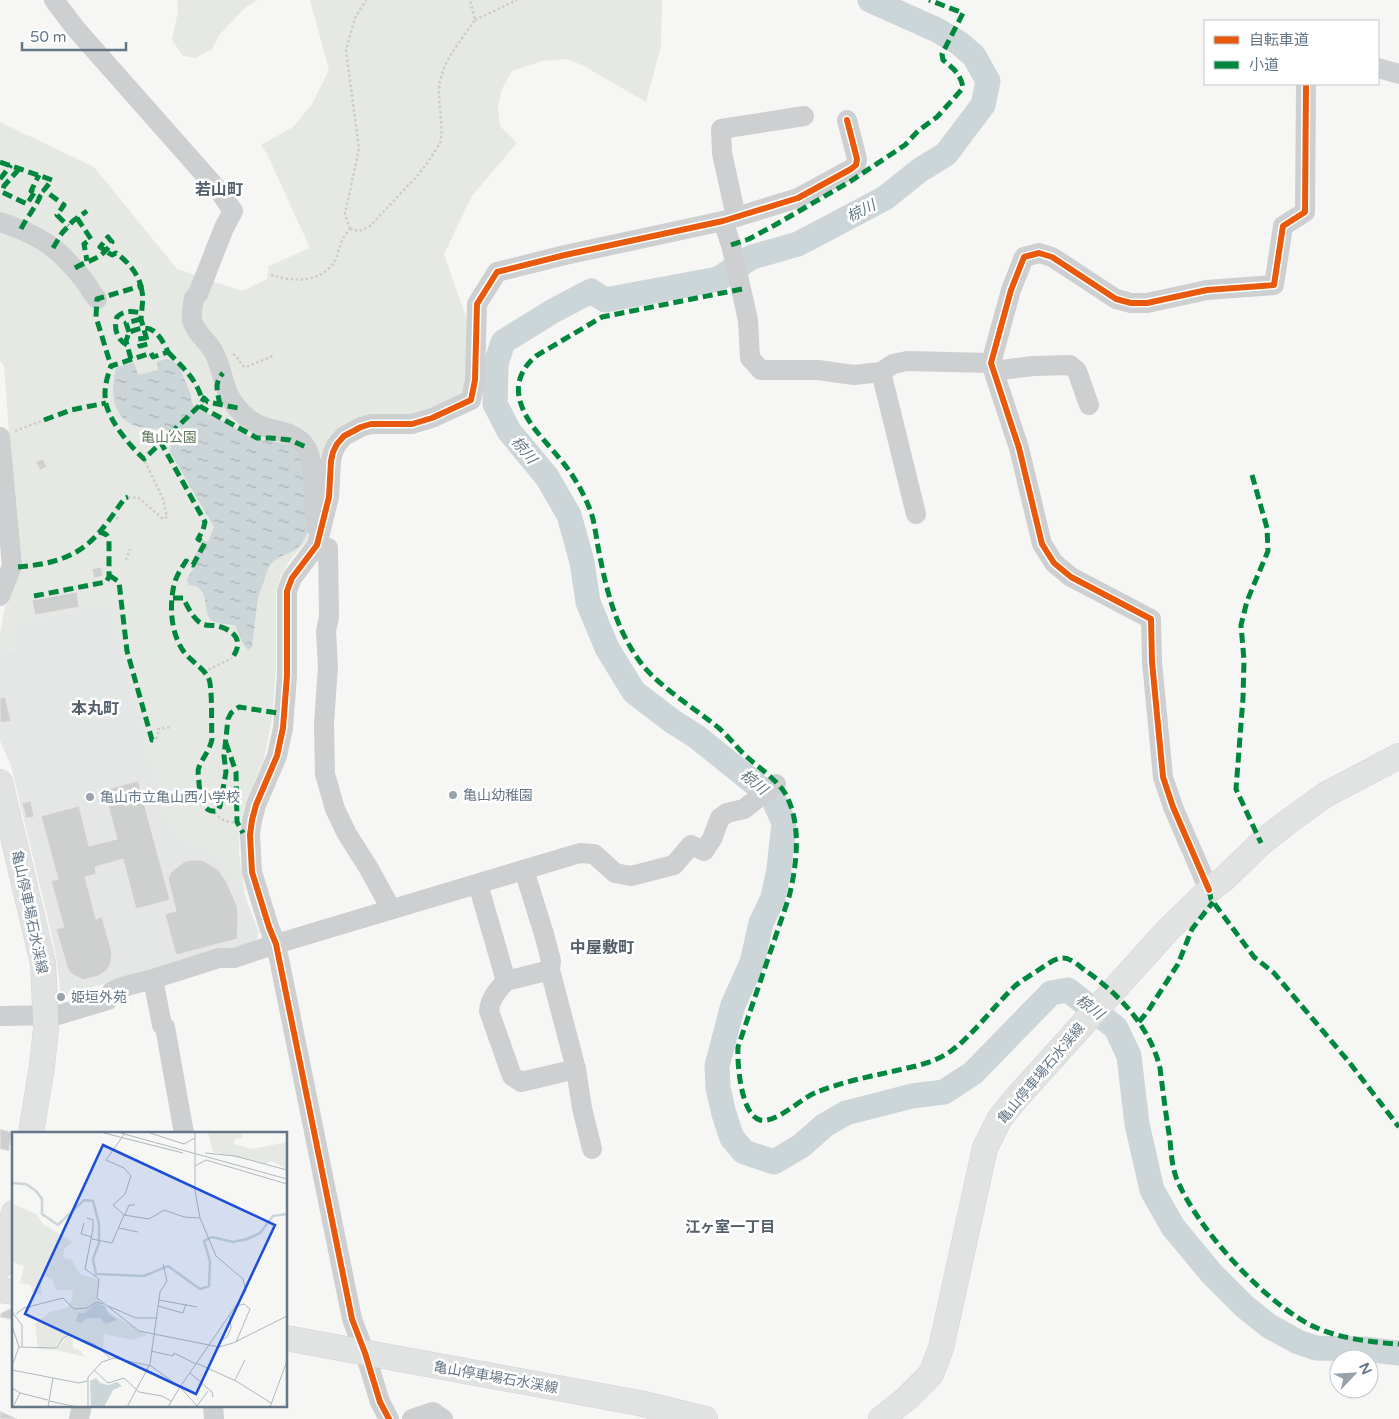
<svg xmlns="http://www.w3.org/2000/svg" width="1399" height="1419" font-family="'Varela Round','Noto Sans JP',sans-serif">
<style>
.built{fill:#e5e6e6}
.park{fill:#e6e9e3}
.water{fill:url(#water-ripples)}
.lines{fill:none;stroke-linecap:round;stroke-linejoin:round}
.river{stroke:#ccd5d7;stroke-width:25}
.building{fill:#ced0d0;stroke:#e6e6e4}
.major-casing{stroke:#d3d4d4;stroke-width:26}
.path{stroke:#ccc;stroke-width:2.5;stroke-dasharray:2.5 2.5;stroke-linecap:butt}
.minor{stroke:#cdcfd0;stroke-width:20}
.major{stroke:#e1e2e2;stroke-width:25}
.quiet{stroke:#00873e;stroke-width:5;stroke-dasharray:10 5;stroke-linecap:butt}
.cycleway-casing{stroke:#fff;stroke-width:9}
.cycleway{stroke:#e8590c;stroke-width:6}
.poi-dot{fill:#98a3ad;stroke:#fff;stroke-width:2}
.labels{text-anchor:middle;stroke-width:5;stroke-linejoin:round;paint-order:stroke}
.park-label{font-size:14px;fill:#657860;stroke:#fff}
.poi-label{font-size:14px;fill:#657786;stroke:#fff;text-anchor:start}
.street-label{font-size:14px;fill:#657786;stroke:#fff}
.water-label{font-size:15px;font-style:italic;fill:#617982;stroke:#fff}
.neighbourhood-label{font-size:15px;font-weight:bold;fill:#53606b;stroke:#fff}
.quarter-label{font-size:16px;font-weight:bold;fill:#53606b;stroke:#fff}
.inset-river{fill:none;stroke:#ccd5d7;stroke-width:2.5}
.inset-road{fill:none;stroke:#afb8bf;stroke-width:1}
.view{fill:#1d4ed8;fill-opacity:0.15;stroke:#1d4ed8;stroke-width:2.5}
.inset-edge{fill:none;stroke:#657786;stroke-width:2.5}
</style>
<defs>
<pattern id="water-ripples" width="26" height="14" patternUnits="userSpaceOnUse" patternTransform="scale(1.25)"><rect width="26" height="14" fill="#ccd5d7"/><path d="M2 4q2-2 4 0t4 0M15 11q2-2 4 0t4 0" fill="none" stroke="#a9b2b4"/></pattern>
</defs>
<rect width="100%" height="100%" fill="#f6f6f5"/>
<path class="built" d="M113,602L123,660L186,842L215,850L245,896L259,933L256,941L61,996L57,963L52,936L11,766L0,741V651L16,649L14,625Z"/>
<g class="park">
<path d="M177,0H257L245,8L220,34L212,49L196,58L183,56L172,40L178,11Z"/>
<path d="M310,0H662L661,46L646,102L582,65L567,59L542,61L512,71L502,89L498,106L500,126L517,143L472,196L444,254L470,329L465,397L433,413L352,426L320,514L307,541L290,560L281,575L276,591V669L272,720L264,759L244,808L240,822L239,852L245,896L215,850L186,842L170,828L123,660L113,603L14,625L16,649L0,651V635L4,611L19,572L4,366L0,361V122L94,167L177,269L242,291L267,279L269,266L310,248L267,154L261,145L293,127L312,104L329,70Z"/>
</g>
<path class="water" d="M166,359L171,360L179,366L191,395V400L193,405L199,410L221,420L255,440L272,441L298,447L306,462L313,523L301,545L293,551L276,559L269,566L258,597L252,647L248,650L242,642L235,625C228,624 215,624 211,620C201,609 212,586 188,585L187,579L196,564L192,561L203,540L208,542L214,527L170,452L173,437L167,430C157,428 146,430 136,426C110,416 111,390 116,368L134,362L138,375L158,370L157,362Z"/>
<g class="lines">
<path class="river" d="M870,0L937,30L959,43L974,56L988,81L983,105L946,154L920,170L885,198L798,244L752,257L718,279L605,300L591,291L553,311L503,342L496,364L495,404L509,431L547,477L569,515L582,562L588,602L607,648L634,692L672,721L697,737L773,798L784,823L779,869L773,898L761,923L752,963L733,1005L717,1066L718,1088L724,1114L732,1138L744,1152L774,1162L801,1146L825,1125L846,1113L912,1096L944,1092L973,1073L1051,993L1068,990L1116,1028L1129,1056L1137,1124L1152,1190L1173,1227L1212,1274L1244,1306L1269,1326L1298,1342L1316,1348L1364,1349L1399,1353"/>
</g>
<g class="building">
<path d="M43,459L47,467L40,470L36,462Z"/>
<path d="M101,567L103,576L94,578L92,569Z"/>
<path d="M77,592L79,607L35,615L32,600Z"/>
<path d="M5,697L11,721L0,723V698Z"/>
<path d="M138,781L170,900L136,909L123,859L95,867L96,874L85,877L96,919L102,917L112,953L111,962L107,970L98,976L83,980L70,973L67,966L56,929L64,927L51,881L58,879L41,816L79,806L89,846L117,839L104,790Z"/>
<path d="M31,801L34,817L26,818L22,803Z"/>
<path d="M190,860H202L211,865L218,870L226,881L237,906L238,918L237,939L176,955L165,914L176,911L168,878L171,872L184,862Z"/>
<path d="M0,1129L12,1132L9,1151L0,1149Z"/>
<path d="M14,1307V1320L0,1317L1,1313Z"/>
<path d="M0,1411L17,1419H0Z"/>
</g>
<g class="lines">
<defs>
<g id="major">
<path d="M0,782L43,963L46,1028L42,1066L31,1133"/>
<path d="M0,1266L14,1213"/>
<path d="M0,1290L14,1292"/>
<path d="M286,1338L639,1403L705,1419"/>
<path d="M881,1419L907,1398L931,1374L941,1348L985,1148L1000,1118L1019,1095L1167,931L1209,890L1225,878L1261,843L1289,821L1325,795L1399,756"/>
</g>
</defs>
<use href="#major" class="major-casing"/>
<g class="path">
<path d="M475,20L517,0"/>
<path d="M432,156C434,152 438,147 440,143C445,128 436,99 440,81C445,58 462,39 475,20L470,0"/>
<path d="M350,229L345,214L359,149L346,50L355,18L366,0"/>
<path d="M350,229L360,231L370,226L419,174L433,155"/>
<path d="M271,275C294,282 324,284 337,257C338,254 338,249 340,246C342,239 346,234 350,229"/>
<path d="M233,354L236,356L243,366L246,367L273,356"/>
<path d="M15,431L44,420"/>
<path d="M128,497L139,498L163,519L167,517L163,499L144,459"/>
<path d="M112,515L119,519"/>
<path d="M126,560L130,549"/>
<path d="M204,672L232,658"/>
<path d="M156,739L158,736V729L171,727"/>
<path d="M215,812C219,819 227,823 235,822"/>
</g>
<g class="minor">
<path d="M54,0L76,29L220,192L233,211L224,228L198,294L194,298C193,305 191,313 192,320C195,332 205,339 212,349C219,360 221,372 225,385C229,399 239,413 252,421C268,433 294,428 306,447C316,463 313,506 316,527"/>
<path d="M1378,68L1399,74"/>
<path d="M736,217L722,153L721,129L804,116"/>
<path d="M723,221L731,245L748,320L750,358L761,370H818L854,375L881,372L893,364L907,361L991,363"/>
<path d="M0,222C39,235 58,247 83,279C88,286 92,293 97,299"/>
<path d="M994,371L1033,366L1070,365L1077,371L1089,405"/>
<path d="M881,372L916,514"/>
<path d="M0,437L12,566L0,596"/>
<path d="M317,545L328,548L329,617L326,631L328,666L324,724L325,774L335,809L347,834L368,867L391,909"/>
<path d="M524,870L544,934L551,961L550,970L576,1069L582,1108L592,1149"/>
<path d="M478,884L506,981C498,990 490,998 489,1011L512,1076L521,1082L576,1069"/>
<path d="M1209,890L1173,807L1163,777L1152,662L1151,619L1071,577L1054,563L1042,544L1019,448L991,363L1011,290L1024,257L1039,253L1052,257L1116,299L1131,303H1147L1207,290L1274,285L1283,226L1305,212L1306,84"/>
<path d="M153,979L162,1025L165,1027L184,1133"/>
<path d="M506,981L550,970"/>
<path d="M0,1016L58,1015L108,1000L111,992L122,987L153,979L219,958H234L276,944L580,853L594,854L615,873L631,876L674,865L691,845L704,851L712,839L720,818L727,813L744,809L776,784"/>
<path d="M213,1405L214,1419"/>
<path d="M79,1419L82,1405"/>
<path d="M389,1419L380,1402L365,1353L352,1319L276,944L269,927L252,872L250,835L252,820L256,805L277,756L283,728L287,676V591L292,578L317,545L329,497L331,461L333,452L337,444L344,436L361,427L371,424H412L432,418L471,400L475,380L477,304L497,272L565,255L723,221L798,198L851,169L856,165L857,159L847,120"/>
<path d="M412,1419L433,1412L443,1419"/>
</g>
<use href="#major" class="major"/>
<g class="quiet">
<path d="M0,162L52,180L44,190L64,205L57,215L68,226"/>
<path d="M19,169L4,186L2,192L27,204L34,193"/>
<path d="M0,179L11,165"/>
<path d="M77,218L91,239L84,244L87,261"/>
<path d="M21,229C27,217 35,208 40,197L31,191L39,175"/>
<path d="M731,245L749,239L775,225L851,181L905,145L918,131L937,117L963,88C961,74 953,68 943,60L942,54L963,13L929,0"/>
<path d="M53,248L62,233L73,221L87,211"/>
<path d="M75,268C92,258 100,261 112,242L108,237L100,247L112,255L116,253C127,261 137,272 141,286L97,299L96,317L111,366"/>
<path d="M141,286L143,297L141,319L148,344L140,346L138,339L146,338"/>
<path d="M742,289L602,317L536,356C524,366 516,380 519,396C523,421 545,440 560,459C572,473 582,490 589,507C595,521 596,538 599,552C607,593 617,633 644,667C664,690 697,710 720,729C730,738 737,748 747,757C758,767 777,780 785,793C802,823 797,864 789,897L738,1047C737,1064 741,1115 760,1120C776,1124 801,1098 817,1092C840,1083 866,1077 890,1072C911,1067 933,1064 951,1051C973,1035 994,1006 1015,986C1022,980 1031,975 1040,969C1046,965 1055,958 1063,958C1071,958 1079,966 1086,971C1120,995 1150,1027 1160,1068C1163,1092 1166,1116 1170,1140C1171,1152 1172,1166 1176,1177C1195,1227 1268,1307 1317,1328C1339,1338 1375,1343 1399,1344"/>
<path d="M129,332L126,323L141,319"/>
<path d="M127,345C117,340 113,327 117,317C124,310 132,311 141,313"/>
<path d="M168,352C182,367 198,380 202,401"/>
<path d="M131,359L126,341L129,332C134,331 141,327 146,328C157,329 164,343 168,352L153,357L151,353L111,366C107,377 103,391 106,404C111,423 129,445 144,459L199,406L204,398L208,402L238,408"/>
<path d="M200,405L201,407L257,438H270L290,440L306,447"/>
<path d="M220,405C218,393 213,384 223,373"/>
<path d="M44,420L71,410L106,403"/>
<path d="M160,441L205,522L203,530L198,539L205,543L193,565L186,561C181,569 176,576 174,585C169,607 171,634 184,652C191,661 203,668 208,677C213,684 211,727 212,739C210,750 203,757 199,767C197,772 199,778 199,783C200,795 201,814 218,811L220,806L226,772L224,756L228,719L231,713L239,707L278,713"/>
<path d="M1252,475L1267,528L1268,551L1247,601L1241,625L1244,660L1243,698L1236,789L1261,843"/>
<path d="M18,567C41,565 66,561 85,546C101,534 113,514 125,498L128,497"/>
<path d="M109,575L119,582L127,651L152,740L156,739"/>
<path d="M34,596L106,582L109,577V540C107,533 104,533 98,532"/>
<path d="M173,598H183C188,607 193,619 202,624C207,626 213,625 218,626C236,631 244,642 232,658"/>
<path d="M226,743L236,772L237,822L243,833"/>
<path d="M1209,890L1211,899L1254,957L1274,973L1349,1062L1399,1127"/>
<path d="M1139,1022L1148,1011L1178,964L1192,929L1213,902"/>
</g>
<defs>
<g id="cycleway">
<path d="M1209,890L1173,807L1163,777L1152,662L1151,619L1071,577L1054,563L1042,544L1019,448L991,363L1011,290L1024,257L1039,253L1052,257L1116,299L1131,303H1147L1207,290L1274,285L1283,226L1305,212L1306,84"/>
<path d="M389,1419L380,1402L365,1353L352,1319L276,944L269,927L252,872L250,835L252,820L256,805L277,756L283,728L287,676V591L292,578L317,545L329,497L331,461L333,452L337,444L344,436L361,427L371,424H412L432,418L471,400L475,380L477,304L497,272L565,255L723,221L798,198L851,169L856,165L857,159L847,120"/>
</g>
</defs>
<use href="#cycleway" class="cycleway-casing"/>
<use href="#cycleway" class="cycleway"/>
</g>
<g class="poi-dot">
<circle cx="453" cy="795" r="5"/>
<circle cx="90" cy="797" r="5"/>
<circle cx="61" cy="997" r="5"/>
</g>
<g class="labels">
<g class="park-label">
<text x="169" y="442">亀山公園</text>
</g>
<g class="poi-label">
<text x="463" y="800">亀山幼稚園</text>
<text x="100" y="802">亀山市立亀山西小学校</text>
<text x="71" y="1002">姫垣外苑</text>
</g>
<g class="street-label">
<text transform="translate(30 912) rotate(78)" y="5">亀山停車場石水渓線</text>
<text transform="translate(1041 1073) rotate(-50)" y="5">亀山停車場石水渓線</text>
<text transform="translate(496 1377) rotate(10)" y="5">亀山停車場石水渓線</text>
</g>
<g class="water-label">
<text transform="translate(861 211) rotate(-27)" y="5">椋川</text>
<text transform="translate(524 450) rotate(50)" y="5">椋川</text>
<text transform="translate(754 782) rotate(39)" y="5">椋川</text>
<text transform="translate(1090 1007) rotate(38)" y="5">椋川</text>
</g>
<g class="neighbourhood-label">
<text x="730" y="1232">江ヶ室一丁目</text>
</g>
<g class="quarter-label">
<text x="219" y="195">若山町</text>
<text x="95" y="714">本丸町</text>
<text x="602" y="953">中屋敷町</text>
</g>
</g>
<g transform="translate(12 1132)">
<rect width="275" height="275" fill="#f6f6f5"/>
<path d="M196,0H230V6L223,7L222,12L240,17L275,10V37L259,29L254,32L201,20ZM56,204L61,207V216L68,218L73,225L44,218Z" fill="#e6e9e3"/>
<path d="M0,71L24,82L31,92L61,110L52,117L51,126L59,127L68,142L87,148L84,165L99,182L135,203L122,208L92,202L91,219L57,202L42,218L26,217L23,192L38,180L55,176L61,165L60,158H45L39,146L28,144L30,163L20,160L19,153L8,151L12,134L0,130Z" fill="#e6e9e3"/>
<path d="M83,171L93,174L96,181L105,188L94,192L88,186H75L69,191L64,189L66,181H73ZM84,246L88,251L96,253L105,250L110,254L101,258L92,275H79L78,249Z" fill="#ccd5d7"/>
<path class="inset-river" d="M0,51L14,52L24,59L30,67V82L46,93L72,68L81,69L87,92V111L81,127L84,142L132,144L156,134L188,157L197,154L198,129L192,109L200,105L221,110L235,107L248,101L261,84L275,82"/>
<path class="inset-road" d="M88,0L171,21M105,0L275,47M135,0L172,12L183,6M113,1L94,28L112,36L119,44L113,62L101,73L112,83L137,87L152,78L172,85L188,86M193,21L223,24L275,38M183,34L194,28L275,52M113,83L117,73H123M75,86L81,88V97L73,137L87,147L85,166L127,199L207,215L221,211L275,184M72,91L69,102L80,105M107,96L126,100M80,107L100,111L112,83M147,168L185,175M96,174L124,186H144M146,174L171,181L174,172M0,180L10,193V215M4,182L12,176L51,166L62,177L75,176L84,170L91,172M0,194L7,215L0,234M224,210L238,177L232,172L225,174M7,215L45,216L51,206L57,203L82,212L98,226M207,215L208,209L215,205L219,196L218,184M139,219L161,224L162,221L184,232M184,231L224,249L259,271M0,238L67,251L75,249M82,238L96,251L112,246L127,260L150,264L159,269M178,241L200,260L201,265M223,248L233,228M168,255L234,159L231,147L204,124L188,86L183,59V0M0,256L8,261L1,275M8,261L36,268M37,269L65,275M185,274L196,259M36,275L41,246M76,275V245L90,230L102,226L139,234L168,255L186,275M115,275L138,232L148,160L155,149L151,132M156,275L168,255M258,275L275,229"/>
<path class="view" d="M91,13L263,93L184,262L13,182Z"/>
<rect width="275" height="275" class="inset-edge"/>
</g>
<rect x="1204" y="20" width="175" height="65" fill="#ffffff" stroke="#c1c9cf"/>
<rect x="1214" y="36" width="25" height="8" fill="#e8590c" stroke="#c1c9cf"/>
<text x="1249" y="45" font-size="15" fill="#657786">自転車道</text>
<rect x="1214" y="61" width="25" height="8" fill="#00873e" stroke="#c1c9cf"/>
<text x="1249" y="70" font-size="15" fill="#657786">小道</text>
<g transform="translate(1354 1374) rotate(65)"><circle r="24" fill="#ffffff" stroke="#c1c9cf"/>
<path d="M0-4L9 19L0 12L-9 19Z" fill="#98a3ad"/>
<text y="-8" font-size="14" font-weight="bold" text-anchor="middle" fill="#657786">N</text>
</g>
<path d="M22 42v8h104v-8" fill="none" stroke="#657786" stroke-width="2.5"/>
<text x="30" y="42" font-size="15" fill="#657786" stroke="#ffffff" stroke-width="4" paint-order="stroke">50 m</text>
</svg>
